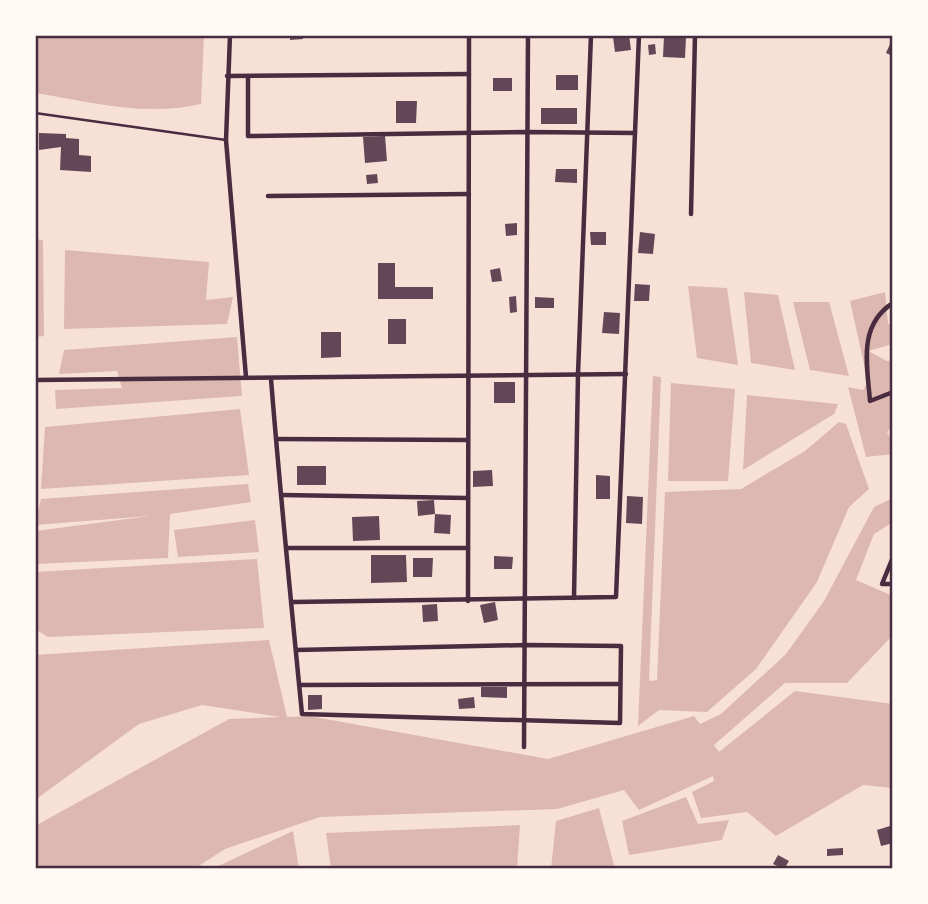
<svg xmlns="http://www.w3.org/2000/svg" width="928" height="904" font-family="'Sofia Sans Condensed',sans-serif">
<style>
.water{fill:#dcb8b0}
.building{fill:#644757}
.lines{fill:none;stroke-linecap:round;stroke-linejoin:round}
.service{stroke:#4a2c40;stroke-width:2.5}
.minor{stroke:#4a2c40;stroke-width:4.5}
.neatline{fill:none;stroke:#4a2c40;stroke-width:2.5}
</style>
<rect width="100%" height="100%" fill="#f7e1d7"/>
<g class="water">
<path d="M35,35H204L201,104C144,117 92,102 35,93Z"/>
<path d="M35,239L43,240L44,336L35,337Z"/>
<path d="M65,250L209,262L206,300L233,297L227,324L64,329Z"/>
<path d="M688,286L727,288L738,365L697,358Z"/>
<path d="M744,292L778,295L795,370L751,363Z"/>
<path d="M885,292L888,324L893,326V344L868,351L887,361L893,360V425L887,432L893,443V454L866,457L848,387L863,390L868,382L850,301Z"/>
<path d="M793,302H829L849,376L810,370Z"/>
<path d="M237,337L242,396L56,409L55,390L122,388L117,371L59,374L64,350Z"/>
<path d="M653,376L661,377L649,681L657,680L665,492L741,489L805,451L839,422L846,424L869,489L849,507L817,582L756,669L707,712L659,710L638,726Z"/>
<path d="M671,383L735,389L728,481H668Z"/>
<path d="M747,395L838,404L834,414L743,470Z"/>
<path d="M240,409L249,475L41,489L45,427Z"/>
<path d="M248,484L251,502L170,514L168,558L35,564V531L150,516L35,525L41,499Z"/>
<path d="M893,498V522L874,534L856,580L893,596V635L847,683H785L714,745L719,752L795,691L893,704V788L863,785L776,836L747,812L701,818L692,792L714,781L713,776L639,810L624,790L557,809L320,817L225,849L194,869H35V826L229,719L281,717L202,705L139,724L35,800V655L269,640L287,717L309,716L548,759L694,716L700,724L721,714L786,654L824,601L874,507Z"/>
<path d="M255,520L259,552L178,557L174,530Z"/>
<path d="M257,559L264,628L48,637L35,629V572Z"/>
<path d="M686,797L698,824L729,820L722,840L629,855L622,821Z"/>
<path d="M599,808L615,869H551L556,821Z"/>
<path d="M520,825L517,869H331L326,833Z"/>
<path d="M293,831L299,869H212Z"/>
</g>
<g class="building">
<path d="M290,35H303V39L290,40Z"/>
<path d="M629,35L631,50L615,52L613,37Z"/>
<path d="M664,36L686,37L685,58L663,57Z"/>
<path d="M655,44L656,54L649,55L648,45Z"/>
<path d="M890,44L893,46V56L886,53Z"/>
<rect x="556" y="75" width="22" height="15"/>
<rect x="493" y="78" width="19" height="13"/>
<path d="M396,101H417L416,123H396Z"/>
<rect x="541" y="108" width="36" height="16"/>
<path d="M39,133L66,134V138L79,139V155L91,156V172L60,170L61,147L39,150Z"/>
<path d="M385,136L387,161L365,163L363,137Z"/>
<path d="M556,169H577V183L555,182Z"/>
<path d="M377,174L378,183L367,184L366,175Z"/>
<path d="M517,223V235L506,236L505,224Z"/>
<path d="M590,232H606V245H591Z"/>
<path d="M640,232L655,234L653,254L638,253Z"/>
<path d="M378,263H395V287H433V299H378Z"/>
<path d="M500,268L502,281L492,282L490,270Z"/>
<path d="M635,284L650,285L649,301H634Z"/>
<path d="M516,296L517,312L510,313L509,297Z"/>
<path d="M535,297L554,298V308H535Z"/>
<path d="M604,312L620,313L619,334L602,333Z"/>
<rect x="388" y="319" width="18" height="25"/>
<path d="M321,332H341V357L321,358Z"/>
<rect x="494" y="382" width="21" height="21"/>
<rect x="297" y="466" width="29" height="19"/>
<path d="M492,470L493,486L473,487V471Z"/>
<path d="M596,475L610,476V499H596Z"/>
<path d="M627,496L643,497L642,524L626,523Z"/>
<path d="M434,500L435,514L418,516L417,501Z"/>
<path d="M435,514L451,515L450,534L434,533Z"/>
<path d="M379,516L380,540L353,541L352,517Z"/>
<path d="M371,555H406L407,582L371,583Z"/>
<path d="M494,556L513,557L512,569H494Z"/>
<path d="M413,558H433L432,577H413Z"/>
<path d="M495,602L498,620L484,623L480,605Z"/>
<path d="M437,604L438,621L423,622L422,605Z"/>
<path d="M481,687H507V698L481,697Z"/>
<path d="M308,695H322V709L308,710Z"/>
<path d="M474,697L475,708L459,709L458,699Z"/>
<path d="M893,825V843L881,846L877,830Z"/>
<path d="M843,848V855L827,856V849Z"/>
<path d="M778,855L789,861L784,869L773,864Z"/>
</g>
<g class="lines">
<path class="service" d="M35,113L226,140"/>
<g class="minor">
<path d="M230,35L226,140L246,377"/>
<path d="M888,35L893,37"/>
<path d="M227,76L469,74"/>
<path d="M248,77V136L527,132L635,133"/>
<path d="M268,196L469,194"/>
<path d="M691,214L695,35"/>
<path d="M893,303C858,325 867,364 870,401L893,392"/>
<path d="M271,379C280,491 291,603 302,714L620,723L621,646L526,645L296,650"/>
<path d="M35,380L626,374"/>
<path d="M276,439L468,440"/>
<path d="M282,495L468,498"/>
<path d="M287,548H468"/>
<path d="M893,557L882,584H893"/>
<path d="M574,598L578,374L591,35"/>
<path d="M468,601L469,35"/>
<path d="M293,602L616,597L639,35"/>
<path d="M299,685L620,684"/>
<path d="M524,747L528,35"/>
</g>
</g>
<rect width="928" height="904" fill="none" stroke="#fffaf5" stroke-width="74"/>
<rect x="37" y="37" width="854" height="830" class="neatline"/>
</svg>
